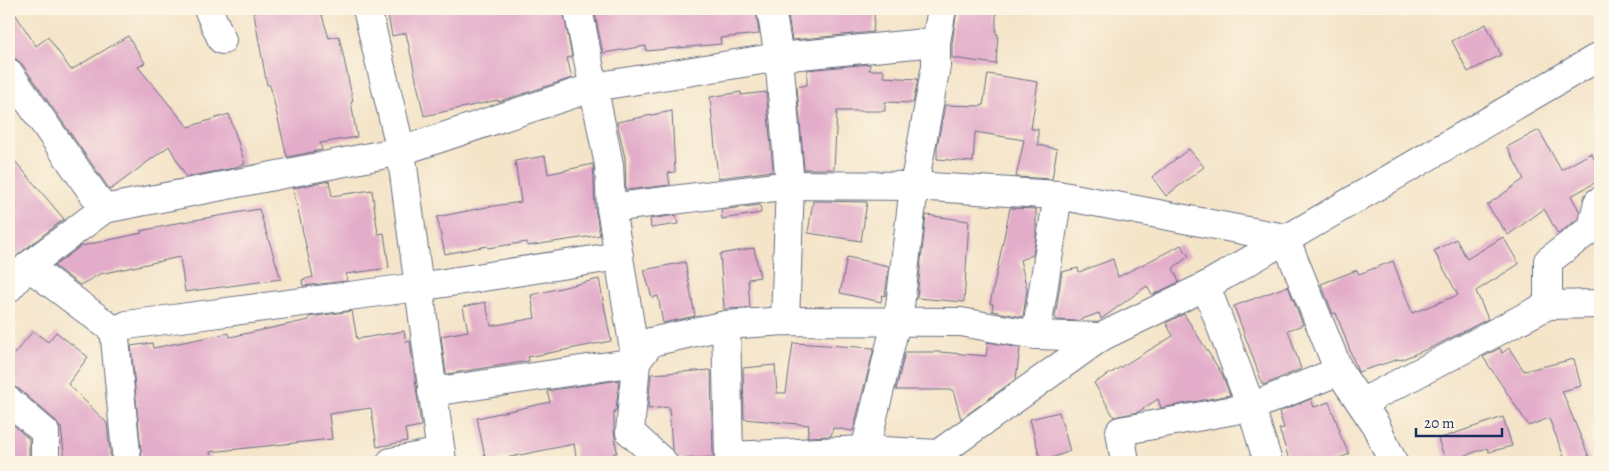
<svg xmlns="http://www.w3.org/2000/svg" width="1609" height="471" font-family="Alegreya,serif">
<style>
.building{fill:#e3adca}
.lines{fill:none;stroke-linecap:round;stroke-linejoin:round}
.minor-casing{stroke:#676e83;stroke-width:30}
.minor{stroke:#fff;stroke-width:28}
</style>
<rect width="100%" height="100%" fill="#fcf5e5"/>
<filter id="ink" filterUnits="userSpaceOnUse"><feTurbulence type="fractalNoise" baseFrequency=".02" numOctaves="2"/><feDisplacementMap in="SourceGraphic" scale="10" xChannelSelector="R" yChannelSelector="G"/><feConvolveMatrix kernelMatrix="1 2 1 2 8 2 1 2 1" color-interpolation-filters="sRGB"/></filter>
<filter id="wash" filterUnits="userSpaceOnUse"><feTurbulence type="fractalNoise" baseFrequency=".0096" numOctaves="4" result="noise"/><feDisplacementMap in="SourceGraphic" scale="20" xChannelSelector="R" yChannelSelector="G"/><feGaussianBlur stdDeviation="1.12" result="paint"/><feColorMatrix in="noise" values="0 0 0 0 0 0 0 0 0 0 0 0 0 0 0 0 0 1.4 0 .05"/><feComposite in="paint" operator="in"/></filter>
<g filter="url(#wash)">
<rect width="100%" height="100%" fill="#f4e4c8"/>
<g id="blocks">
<g class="building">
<path d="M9,9H12L36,46L48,37L71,70L128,36L145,63L138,67L188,127L229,114L245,164L229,169L186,177L169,146L110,190L22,64L16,59L9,58Z"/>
<path d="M253,9H320L329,38L339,36L353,101L351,102L357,137L320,143L322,150L287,157L270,85H267Z"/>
<path d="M387,9H563L572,57L567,58L572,78L504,100L498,102V100L424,116L406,33L392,36Z"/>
<path d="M594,9H756L759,34L720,38L721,44L646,51V46L603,53Z"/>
<path d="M787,9H875L873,32L792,40Z"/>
<path d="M957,9H996V34H998L996,64L952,58V43Z"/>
<path d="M1486,24L1501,55L1468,72L1452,41Z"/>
<path d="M870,64L869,70H884V77L918,79L913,103L885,102V111H837L834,169H804L797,87L807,85V70Z"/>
<path d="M988,74L1038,82L1031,129H1038V145L1057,149L1052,179L1016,177L1024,140L975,132L973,162L937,159V146L945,105L983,106Z"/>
<path d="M741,92V95L766,92L773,171L718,178L710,97Z"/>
<path d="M672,111L675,172L668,173L670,185L626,190L625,158L617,122Z"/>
<path d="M1539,130L1561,170L1591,153L1600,169V180L1571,196L1580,212L1578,219L1558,234L1544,209L1508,235L1487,205L1524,179L1507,147Z"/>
<path d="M1189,149L1204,167L1166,196L1152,177Z"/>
<path d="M9,154L64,219L19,254L9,264Z"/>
<path d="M545,156L548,174L593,164L595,209L600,235L527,246V242L488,248L487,246L445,254L437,217L487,207L521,202L515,161Z"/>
<path d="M329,181L332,196L372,190L378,234L384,233L389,268L346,274L347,281L303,286L302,280L313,277L293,188Z"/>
<path d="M813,201L867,202L861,241L808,233Z"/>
<path d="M760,205L761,213L722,219L721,210Z"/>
<path d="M1010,208L1036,209V237L1033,255L1020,260L1027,289L1023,317L992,311L993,304H990Z"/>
<path d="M259,209L281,279L185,292L180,257L100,274L80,285L54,266L81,246L142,233L140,231L171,225V224Z"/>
<path d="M676,215L678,224L651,228L650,219Z"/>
<path d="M926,215L969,221L964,302L917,298Z"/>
<path d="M1503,237L1519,264L1476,291L1488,319L1435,346L1400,360L1399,359L1358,372L1336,313L1333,314L1321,284L1357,270L1359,274L1393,261L1412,313L1458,295L1434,251L1456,239L1467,259Z"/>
<path d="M1181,245L1189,256L1173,268L1179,282L1152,295L1147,286L1101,319L1099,313L1077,321L1057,320L1055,317L1062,272L1078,268L1079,272L1113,259L1118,277Z"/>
<path d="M754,248L760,277L748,279L750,308L724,309L720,254Z"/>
<path d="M847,257L889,266L885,296L882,295L881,302L840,293Z"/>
<path d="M685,262L695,316L663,323L658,296L652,298L644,270Z"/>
<path d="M599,279L611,341L528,357L529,361L446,374L441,336L468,331L463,307L485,302L491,326L535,318L531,295Z"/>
<path d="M1288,286L1303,325L1288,330L1301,369L1263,385L1234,306Z"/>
<path d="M352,311L357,339L404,331L406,342L410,341L421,426L405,429L407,441L377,447L371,408L329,414L332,439L210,452L212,462H142L131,346L152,343L153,348L229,333L230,337L309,320V317Z"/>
<path d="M1184,314L1222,374L1230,395L1161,408L1158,399L1138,412L1114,417L1094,383L1173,336L1166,323Z"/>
<path d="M33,331L48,342L56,332L88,357L68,384L107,423L111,462H65L61,427L60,428L55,420L19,389L12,386H9V360Z"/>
<path d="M988,342L1020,348L1016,379L961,419L953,390H896L905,352H940L986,356Z"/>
<path d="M793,343L874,348L853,431L833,428L831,436L807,437L809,425L744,419L743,368L775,365L777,393H786Z"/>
<path d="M1500,348L1502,353L1509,348L1524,371L1574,359L1581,386L1562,391L1591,462H1566L1549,418L1529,426L1483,357Z"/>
<path d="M711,370L713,457L678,459L672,449L669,407L648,409L651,374Z"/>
<path d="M619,380L616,411H614V431L617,453H614L615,462H577L574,444L486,462L477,418L550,402L547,391Z"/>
<path d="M1311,399L1314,407L1329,402L1340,431L1339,432L1349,454L1330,462H1290L1279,429L1284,428L1279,412Z"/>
<path d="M1059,412L1070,451L1041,462L1030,419Z"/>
<path d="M1503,417L1512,446L1489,452L1487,448L1446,462L1438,439Z"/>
<path d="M9,421L29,439V462H9Z"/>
</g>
</g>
</g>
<g filter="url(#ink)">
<use href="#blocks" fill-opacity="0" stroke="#676e83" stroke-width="1"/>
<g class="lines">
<defs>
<g id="minor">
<path d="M208,9L222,40"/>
<path d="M367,9L401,151L442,462"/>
<path d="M578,9L609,165L611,208L636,362L630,432L663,462"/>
<path d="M771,9L779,57L790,185L785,321"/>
<path d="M9,73L104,209"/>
<path d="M611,208L790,185L914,186L1058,195L1285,238"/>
<path d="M1285,238L1339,371L1375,424L1393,462"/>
<path d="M28,266L116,332"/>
<path d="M1206,286L1251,407L1268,462"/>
<path d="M9,288L28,266L104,209L401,151L594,87L779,57L936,42"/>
<path d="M1548,305L1600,304"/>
<path d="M726,325L729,456L865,450"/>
<path d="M1036,335L1058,195"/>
<path d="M432,392L636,362L651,342L726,325L785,321L961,322L1036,335L1101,337"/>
<path d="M9,401L45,432V462"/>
<path d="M1361,403L1548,305V261L1592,228L1598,202H1600"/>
<path d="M938,454L865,450L900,306L914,186L936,66V42L942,9"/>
<path d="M127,462L115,339C116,331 119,328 127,325L418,287L619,256"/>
<path d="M391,462L441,452"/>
<path d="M938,462V454L1101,337L1206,286L1600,56"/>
<path d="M1125,462L1120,431L1251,407L1339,371"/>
</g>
</defs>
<use href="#minor" class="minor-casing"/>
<use href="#minor" class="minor"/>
</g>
</g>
<rect width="1609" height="471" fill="none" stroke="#fcf5e5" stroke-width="30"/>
<path d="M1416 428v8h86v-8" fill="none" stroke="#1b2f5e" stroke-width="2.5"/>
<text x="1424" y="428" font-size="15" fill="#1b2f5e" stroke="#fcf5e5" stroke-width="4" paint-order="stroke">20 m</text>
</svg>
